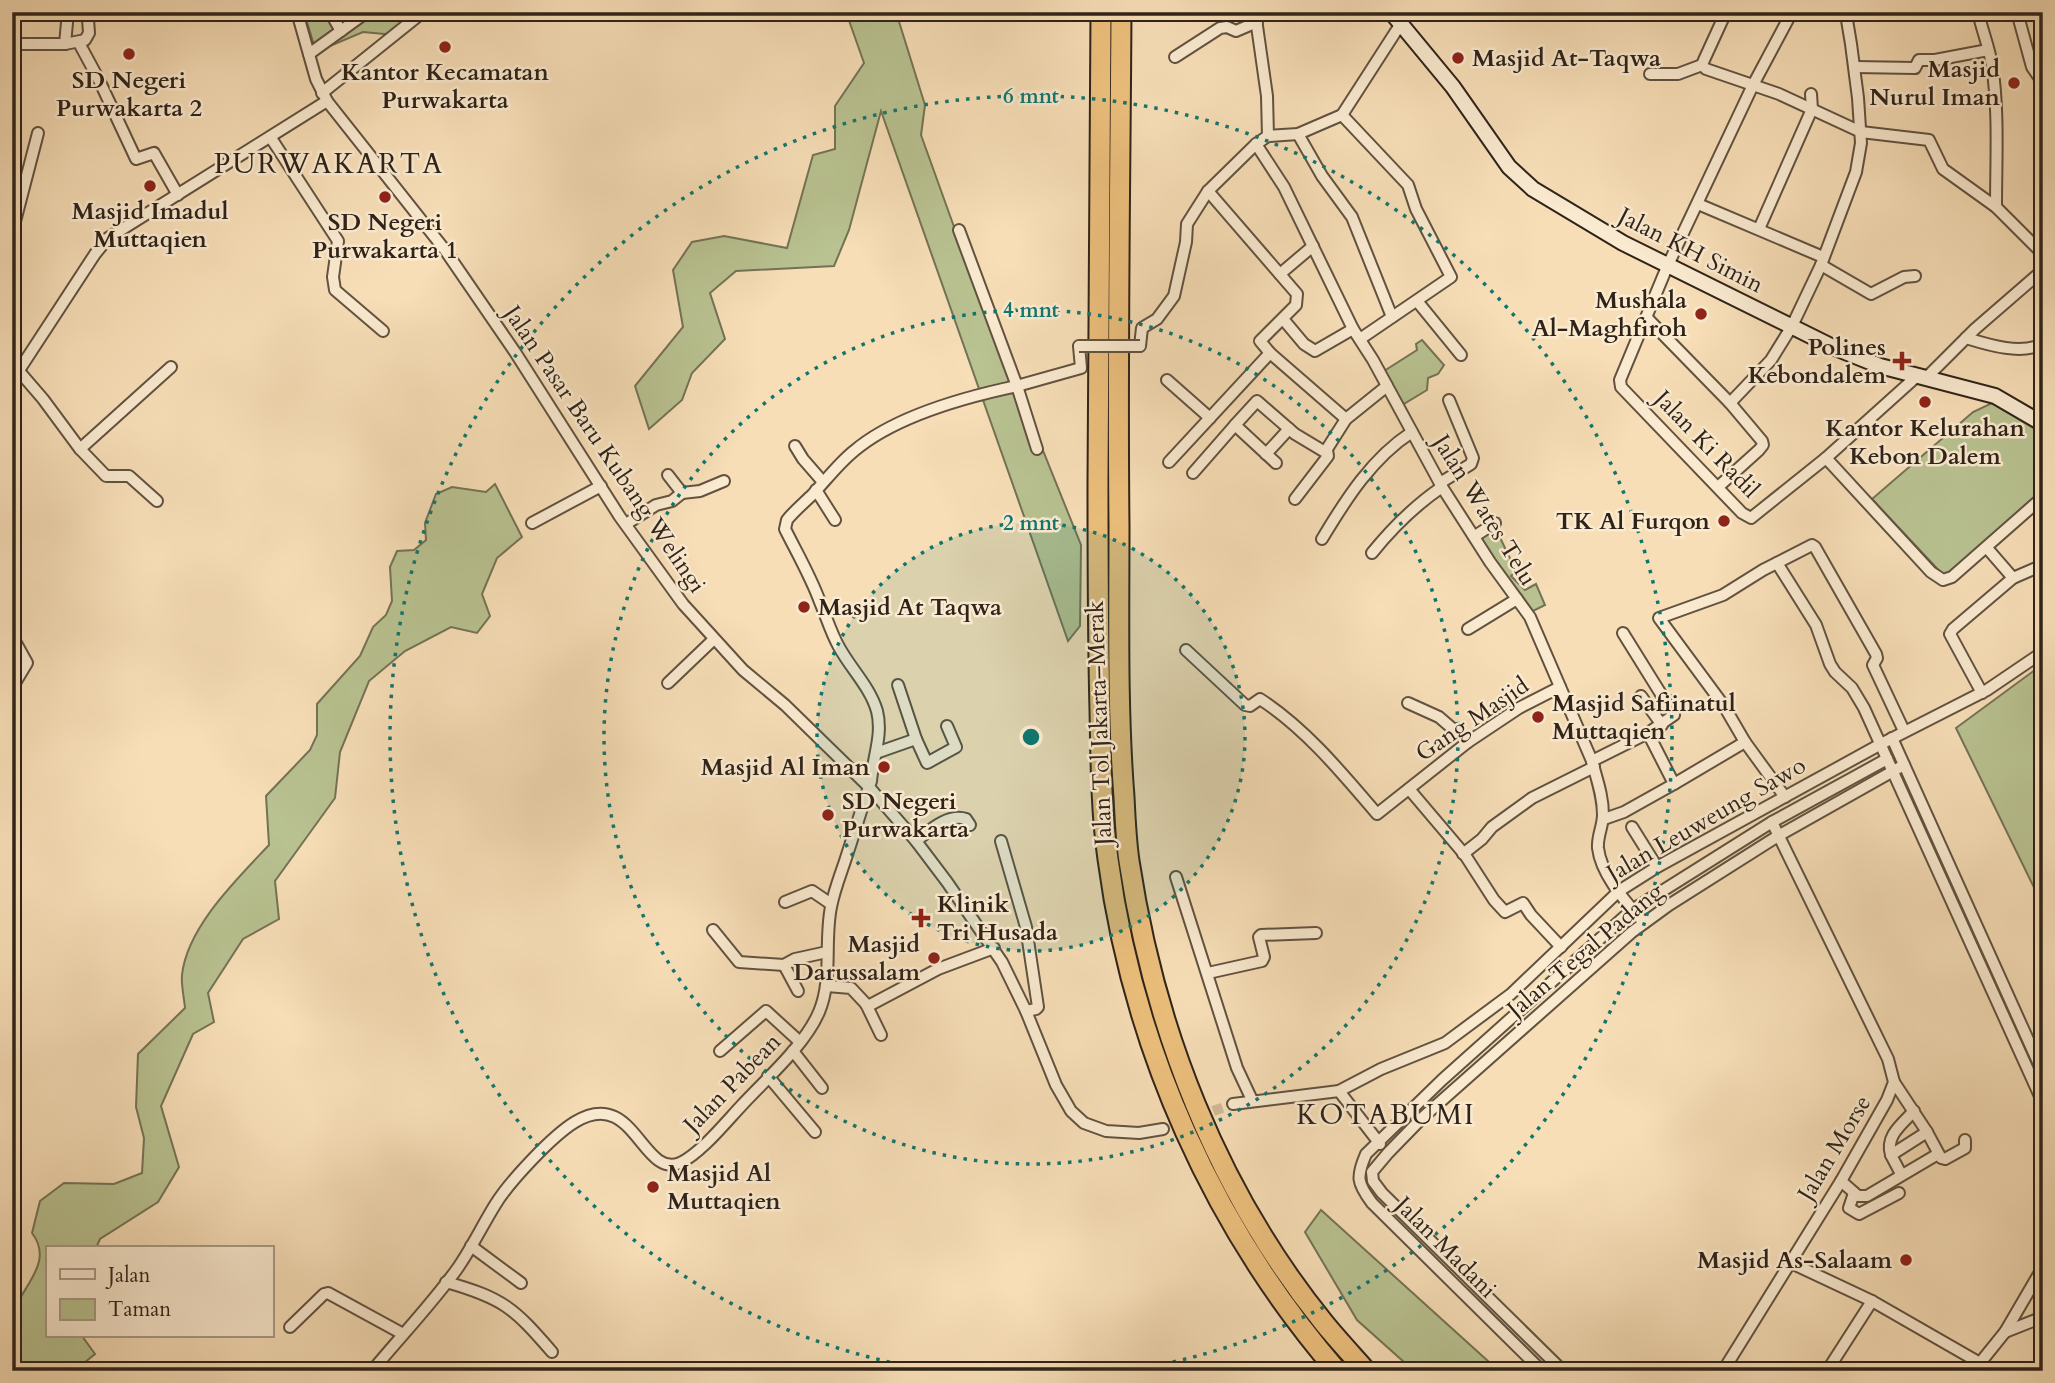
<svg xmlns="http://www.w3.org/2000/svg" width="2055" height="1383" font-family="Cardo,serif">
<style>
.green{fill:#b9c291;stroke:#747255;stroke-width:2}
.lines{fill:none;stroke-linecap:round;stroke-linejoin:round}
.street-tunnel{stroke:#cfb997;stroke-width:10;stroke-dasharray:10 5;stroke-linecap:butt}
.street-casing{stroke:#615240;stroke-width:14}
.secondary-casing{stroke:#2f2319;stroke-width:18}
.highway-casing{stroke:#2f2319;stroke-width:23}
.street{stroke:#faead0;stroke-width:10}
.secondary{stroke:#faead0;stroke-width:14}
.highway{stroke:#ecbf7c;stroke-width:19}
.street-bridge-casing{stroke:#615240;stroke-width:14;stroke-linecap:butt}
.street-bridge{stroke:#faead0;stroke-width:10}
.ring{fill:none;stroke:#0f766e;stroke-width:3.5;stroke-dasharray:3.5 7}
.poi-dot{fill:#8f2418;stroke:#faead0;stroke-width:2.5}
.labels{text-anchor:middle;stroke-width:5;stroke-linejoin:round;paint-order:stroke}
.poi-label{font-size:24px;font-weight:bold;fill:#2f2319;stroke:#faead0;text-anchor:end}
.street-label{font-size:24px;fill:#2f2319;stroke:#faead0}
.quarter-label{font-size:28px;letter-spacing:2px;fill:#2f2319;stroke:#faead0}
.centre{fill:#0f766e;stroke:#faead0;stroke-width:3.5}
.ring-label{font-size:21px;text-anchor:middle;font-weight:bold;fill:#0f766e;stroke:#faead0;stroke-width:5;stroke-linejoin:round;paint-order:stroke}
</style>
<rect width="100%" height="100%" fill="#f7deb7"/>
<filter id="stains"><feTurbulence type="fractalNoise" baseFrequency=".00286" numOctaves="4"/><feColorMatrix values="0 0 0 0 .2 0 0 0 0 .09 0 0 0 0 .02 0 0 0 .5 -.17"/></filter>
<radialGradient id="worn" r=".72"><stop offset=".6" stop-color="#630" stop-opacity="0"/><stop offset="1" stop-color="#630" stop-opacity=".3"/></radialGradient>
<g class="green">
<path d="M304,12H420L395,35L363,32L316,52Z"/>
<path d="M846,12H896L925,105L921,135L962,249L1081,545L1080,626L1068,641L881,111L849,230L834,266L736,271L710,293L725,339L692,373L682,400L649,429L635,386L683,327L673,270L692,242L724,236L787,248L813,155L835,149V106L864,63Z"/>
<path d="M1422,340L1444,365L1438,374L1428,378L1427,390L1402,405L1384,371L1417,350L1416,344Z"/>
<path d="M1992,403L2021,416L2043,432V498L1945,577L1872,499L1973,412Z"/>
<path d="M495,484L522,537L497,558L482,594L490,616L477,633L451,627L405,651L369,681L340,752L335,798L275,881L279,919L243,939L208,993L214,1022L193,1034L161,1106L179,1167L158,1202L100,1239L96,1248H47V1336H82L95,1354L74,1371H12V1308L18,1302C31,1278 51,1258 32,1233L40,1201L64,1183L114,1184L142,1173L144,1138L136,1107L138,1054L185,1008C184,997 181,985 182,975C187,927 237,879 269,845L266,796L310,750L317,735V704L360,656L373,627L386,615L392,601L390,567L397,551L414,550L426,540L425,523L436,494L452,487L486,492Z"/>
<path d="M1495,527L1516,571L1511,576L1525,590L1536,584L1545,605L1531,612L1518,598L1479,536Z"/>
<path d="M2043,664V906L1956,728Z"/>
<path d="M1321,1210L1499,1371H1414L1357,1320L1305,1232Z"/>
</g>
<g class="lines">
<path class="street-tunnel" d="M1199,1116L1233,1104"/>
<defs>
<g id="street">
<path d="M297,12L316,79L327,101L445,250L515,352L620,517L683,604L743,670L785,705L869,787L916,841L947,882L1002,962L1026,1011L1056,1085L1071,1111L1084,1123L1106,1131L1139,1133L1163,1129"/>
<path d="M330,12L341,31"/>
<path d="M1255,12L1267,96L1268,136"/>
<path d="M1726,12L1704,60L1702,65L1706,69L1779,94L1861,132L1929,140L1943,169L1996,207L2043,254"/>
<path d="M1792,12L1753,85L1667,267L1620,380L1621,387L1742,513L1751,518L1826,458L1916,377"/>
<path d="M1978,12C1982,30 1989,47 1992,65C1999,111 1996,160 1996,207"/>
<path d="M2017,12L2032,67L2043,83"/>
<path d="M13,15L15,40L18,44H65L85,40L89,33L88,19L94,12"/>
<path d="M79,43L99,80L136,159L154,153L178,195"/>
<path d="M65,44L68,12"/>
<path d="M309,54L367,12"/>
<path d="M1175,57L1220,28L1227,27L1236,31L1257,22"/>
<path d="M1855,67L1915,68L1919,60H1935L1988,50"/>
<path d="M1650,74H1678L1702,65"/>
<path d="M322,93L423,12"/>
<path d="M1342,115L1408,185L1416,209L1451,277L1360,339"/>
<path d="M1298,134L1322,176L1352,217L1392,317"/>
<path d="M271,138L338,241L333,277L335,290L383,331"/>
<path d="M1256,144L1284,187L1353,329L1373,360L1442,487L1490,562L1530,617L1592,761C1597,780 1603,796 1603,815C1603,826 1597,836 1598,848C1601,875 1626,902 1644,923"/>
<path d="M1208,191L1297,294L1296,305L1260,341L1270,353L1346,419"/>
<path d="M1698,204L1823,257"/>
<path d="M1759,229L1812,109L1811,94"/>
<path d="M959,230L1017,386L1081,368L1079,346"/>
<path d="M12,233L38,133"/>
<path d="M1821,265L1871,294L1904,277L1915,276"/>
<path d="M1280,274L1313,246"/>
<path d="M1417,301L1461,355"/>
<path d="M1647,318L1730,403L1762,441L1763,445L1759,450L1718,487"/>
<path d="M1283,319L1304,344L1315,351L1353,329"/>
<path d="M1966,338C1989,345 2020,355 2043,344"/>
<path d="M1140,346L1142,328L1157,319L1174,296L1186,242L1187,224L1208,191L1256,144L1268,136L1298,134L1342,115L1400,25"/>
<path d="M12,363L43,399L80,449L106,476H129L157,501"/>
<path d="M1925,379L1975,329L2043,270"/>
<path d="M1167,380L1210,418"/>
<path d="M12,381L95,254L108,238L327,101"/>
<path d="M1730,403L1771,360L1792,326L1821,265L1856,172L1861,143L1858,98L1851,44L1847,20L1843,12"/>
<path d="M795,446L803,459L823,482"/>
<path d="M80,449L171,367"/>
<path d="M1266,454L1289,429"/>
<path d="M1826,458L1931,572L1943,580L1952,577L2043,497"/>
<path d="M1169,462L1270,353"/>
<path d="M1276,463L1235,425L1257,401L1295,434L1325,452L1346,419L1387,386"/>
<path d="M1193,473L1235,425"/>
<path d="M1440,483L1471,464L1473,458L1449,400"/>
<path d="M816,490L835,520"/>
<path d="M682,493L700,491L724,481"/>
<path d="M1295,499L1328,456L1327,450"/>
<path d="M12,502L15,507L12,510"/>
<path d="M532,523L601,486"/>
<path d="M626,524L656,505L672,501L682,493L668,475"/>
<path d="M1475,536L1495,523"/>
<path d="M1322,539C1346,499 1372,458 1412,432"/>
<path d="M1987,548L2013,578"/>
<path d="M1372,553C1393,527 1414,506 1442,487"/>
<path d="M1777,563L1816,625L1830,664L1835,672L1852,688L1864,708L2043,1103"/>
<path d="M1468,629L1517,599"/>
<path d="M12,636L27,663L15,683"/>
<path d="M1186,650L1245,705L1250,706L1260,699C1306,729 1342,773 1377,814L1468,742L1519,708L1560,687"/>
<path d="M668,683L713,640"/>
<path d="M898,685L916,739"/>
<path d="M1982,693L1950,634L1953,629L2013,578L2043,565"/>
<path d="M1641,696L1662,725"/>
<path d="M1408,703L1439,717L1468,742"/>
<path d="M1892,738L2043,1073"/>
<path d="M1745,742L1724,706L1659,618L1723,595L1763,570L1812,545L1815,547L1876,654L1877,658L1873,665L1904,731"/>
<path d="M876,753L916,739L927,763L956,747L947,726"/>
<path d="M1592,761L1648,733"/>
<path d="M1674,784L1745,742L1785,797"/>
<path d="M1409,789L1465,855L1494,900L1505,912L1523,903L1531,915L1561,947"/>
<path d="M1604,819L1624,812L1674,784L1648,733L1674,715L1623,633"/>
<path d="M1632,827L1657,867"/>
<path d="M916,841C929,831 948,813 966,819L970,825"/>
<path d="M1001,841L1026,927L1038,1007L1036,1009L1026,1011"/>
<path d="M1463,854L1482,839L1492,827L1532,798L1594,767"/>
<path d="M1176,877L1237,1068L1252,1100"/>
<path d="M785,902L812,891L831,904"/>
<path d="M713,930L739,962L784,965"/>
<path d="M1208,973L1262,961L1264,957L1259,937L1261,935L1316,933"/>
<path d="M827,986L851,988L866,1004L870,1005L938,969L994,948"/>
<path d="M798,991L784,965L795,959L827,952"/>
<path d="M866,1004L881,1035"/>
<path d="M720,1051L766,1011L800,1042"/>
<path d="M793,1051L822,1088"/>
<path d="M768,1076L815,1132"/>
<path d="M1894,1082L1927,1132L1941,1158L1945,1159L1965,1148V1140"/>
<path d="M1339,1091L1380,1144"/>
<path d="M1233,1104L1339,1091L1381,1069L1445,1043L1511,994L1619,891L1657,867L1881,744L1987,690L2043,652"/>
<path d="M1891,1155C1885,1136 1902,1124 1914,1111"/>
<path d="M1901,1174L1891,1155L1927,1132"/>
<path d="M1841,1181L1858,1196H1867L1938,1154"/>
<path d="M1854,1193L1849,1208L1859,1214L1899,1193"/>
<path d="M471,1246L521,1283"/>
<path d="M1789,1262L1872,1301L1980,1363L1989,1371"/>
<path d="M446,1282C503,1298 514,1308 552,1352"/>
<path d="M290,1327L324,1294L328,1293L403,1334"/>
<path d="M2005,1332L2043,1317"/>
<path d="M1980,1363L2005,1332L2043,1267"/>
<path d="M372,1371C400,1337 431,1305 457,1269C471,1249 482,1226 495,1205C509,1182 552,1136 575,1122C634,1086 642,1179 680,1163C701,1153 726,1122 742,1105C767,1078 805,1045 819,1012C833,979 824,941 831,907C834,891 840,876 845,861C854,834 862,807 871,781C873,757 883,735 877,711C870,687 851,669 839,647C831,633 826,616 820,602C811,577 797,553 785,529L787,520C795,510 804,503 813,494C827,479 839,463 854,451C895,416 965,397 1017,386L1037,449"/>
<path d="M1542,1371L1372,1203C1357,1183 1356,1177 1366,1154L1442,1080L1632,910L1772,822L1887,759"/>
<path d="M1563,1371L1382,1193L1373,1181L1372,1172L1388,1153L1422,1118L1632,932L1669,905L1778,836L1904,765"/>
<path d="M1723,1371L1841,1181L1887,1100L1894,1082L1888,1059L1772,822"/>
<path d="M1827,1371L1872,1301"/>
</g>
<path id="secondary" d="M1391,12L1453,87L1509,167L1533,189L1623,243L1835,348L1880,366L1995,396L2043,424"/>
<g id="highway">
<path d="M1101,12C1100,169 1099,325 1098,482C1098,558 1098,634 1100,710C1101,759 1101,810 1108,859C1133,1048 1213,1227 1337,1371"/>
<path d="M1121,12C1120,184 1117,355 1119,526C1119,616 1117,707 1124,797C1125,818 1126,840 1129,861C1154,1028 1217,1191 1324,1323C1337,1339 1352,1355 1366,1371"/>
</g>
</defs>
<use href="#street" class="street-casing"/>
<use href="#secondary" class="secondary-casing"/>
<use href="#highway" class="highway-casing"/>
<use href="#street" class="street"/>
<use href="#secondary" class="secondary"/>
<use href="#highway" class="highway"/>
<defs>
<path id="street-bridge" d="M1079,346H1140"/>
</defs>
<use href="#street-bridge" class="street-bridge-casing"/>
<use href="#street-bridge" class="street-bridge"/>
</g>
<circle cx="1031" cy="737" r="214" fill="#0f766e" fill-opacity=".12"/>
<g class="ring">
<circle cx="1031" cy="737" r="214"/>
<circle cx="1031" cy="737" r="427"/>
<path d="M931 1370A641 641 0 1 1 1131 1370"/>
</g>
<g class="poi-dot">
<circle cx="445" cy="47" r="7"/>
<circle cx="129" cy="54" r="7"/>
<circle cx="1458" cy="58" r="7"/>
<circle cx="2014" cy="83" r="7"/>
<circle cx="150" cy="186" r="7"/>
<circle cx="385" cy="197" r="7"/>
<circle cx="1701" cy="314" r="7"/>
<path d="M1898.5 350.5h7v7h7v7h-7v7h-7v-7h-7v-7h7z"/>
<circle cx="1925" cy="402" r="7"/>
<circle cx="1724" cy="521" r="7"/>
<circle cx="804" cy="607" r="7"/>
<circle cx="1538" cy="717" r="7"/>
<circle cx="884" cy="767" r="7"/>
<circle cx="828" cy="815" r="7"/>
<path d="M917.5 907.5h7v7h7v7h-7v7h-7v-7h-7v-7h7z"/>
<circle cx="934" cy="958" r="7"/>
<circle cx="653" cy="1187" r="7"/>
<circle cx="1906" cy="1260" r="7"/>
</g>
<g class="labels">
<g class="poi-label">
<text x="1472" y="66" text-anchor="start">Masjid At-Taqwa</text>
<text x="2000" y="77">Masjid<tspan x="2000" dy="28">Nurul Iman</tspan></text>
<text x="445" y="80" text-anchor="middle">Kantor Kecamatan<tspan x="445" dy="28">Purwakarta</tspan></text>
<text x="129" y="88" text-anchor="middle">SD Negeri<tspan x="129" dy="28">Purwakarta 2</tspan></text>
<text x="150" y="219" text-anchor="middle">Masjid Imadul<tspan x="150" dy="28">Muttaqien</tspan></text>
<text x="385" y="230" text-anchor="middle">SD Negeri<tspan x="385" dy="28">Purwakarta 1</tspan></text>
<text x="1687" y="308">Mushala<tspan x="1687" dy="28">Al-Maghfiroh</tspan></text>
<text x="1886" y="355">Polines<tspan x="1886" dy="28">Kebondalem</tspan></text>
<text x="1925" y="436" text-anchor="middle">Kantor Kelurahan<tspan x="1925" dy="28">Kebon Dalem</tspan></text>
<text x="1710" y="529">TK Al Furqon</text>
<text x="818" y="615" text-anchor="start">Masjid At Taqwa</text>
<text x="1552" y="711" text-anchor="start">Masjid Safiinatul<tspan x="1552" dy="28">Muttaqien</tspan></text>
<text x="870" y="775">Masjid Al Iman</text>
<text x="842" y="809" text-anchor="start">SD Negeri<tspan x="842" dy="28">Purwakarta</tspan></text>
<text x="937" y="912" text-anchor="start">Klinik<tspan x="937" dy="28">Tri Husada</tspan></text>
<text x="920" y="952">Masjid<tspan x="920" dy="28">Darussalam</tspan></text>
<text x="667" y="1181" text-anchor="start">Masjid Al<tspan x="667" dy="28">Muttaqien</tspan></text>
<text x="1892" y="1268">Masjid As-Salaam</text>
</g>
<g class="street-label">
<text transform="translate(1691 250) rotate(27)" y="8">Jalan KH Simin</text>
<text transform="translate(1707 444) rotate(46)" y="8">Jalan Ki Radil</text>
<text transform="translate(605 449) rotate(56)" y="8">Jalan Pasar Baru Kubang Welingi</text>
<text transform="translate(1485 510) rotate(58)" y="8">Jalan Wates Telu</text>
<text transform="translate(1472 719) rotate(-34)" y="8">Gang Masjid</text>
<text transform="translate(1099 723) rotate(-92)" y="8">Jalan Tol Jakarta–Merak</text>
<text transform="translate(1706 819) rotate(-30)" y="8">Jalan Leuweung Sawo</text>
<text transform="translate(1585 950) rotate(-40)" y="8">Jalan Tegal Padang</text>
<text transform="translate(732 1083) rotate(-46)" y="8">Jalan Pabean</text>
<text transform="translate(1834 1148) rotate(-59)" y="8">Jalan Morse</text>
<text transform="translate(1446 1247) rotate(45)" y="8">Jalan Madani</text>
</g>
<g class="quarter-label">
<text x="329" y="173">PURWAKARTA</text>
<text x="1386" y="1124">KOTABUMI</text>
</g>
</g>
<circle cx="1031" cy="737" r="10" class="centre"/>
<g class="ring-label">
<text x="1031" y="103">6 mnt</text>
<text x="1031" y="317">4 mnt</text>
<text x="1031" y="530">2 mnt</text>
</g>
<rect width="2055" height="1383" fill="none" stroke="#f7deb7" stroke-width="42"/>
<rect x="14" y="14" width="2027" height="1355" fill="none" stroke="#2f2319" stroke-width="3.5"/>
<rect x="21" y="21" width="2013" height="1341" fill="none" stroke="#2f2319" stroke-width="2"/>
<rect x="46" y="1246" width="228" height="91" fill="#faead0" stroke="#a99a87" stroke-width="2"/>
<rect x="60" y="1269" width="35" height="10" fill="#faead0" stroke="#a99a87" stroke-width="2"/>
<text x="108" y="1282" font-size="21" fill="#2f2319">Jalan</text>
<rect x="60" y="1299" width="35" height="21" fill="#b9c291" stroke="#a99a87" stroke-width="2"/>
<text x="108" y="1316" font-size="21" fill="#2f2319">Taman</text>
<rect width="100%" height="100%" filter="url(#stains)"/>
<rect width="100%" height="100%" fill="url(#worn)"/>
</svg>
